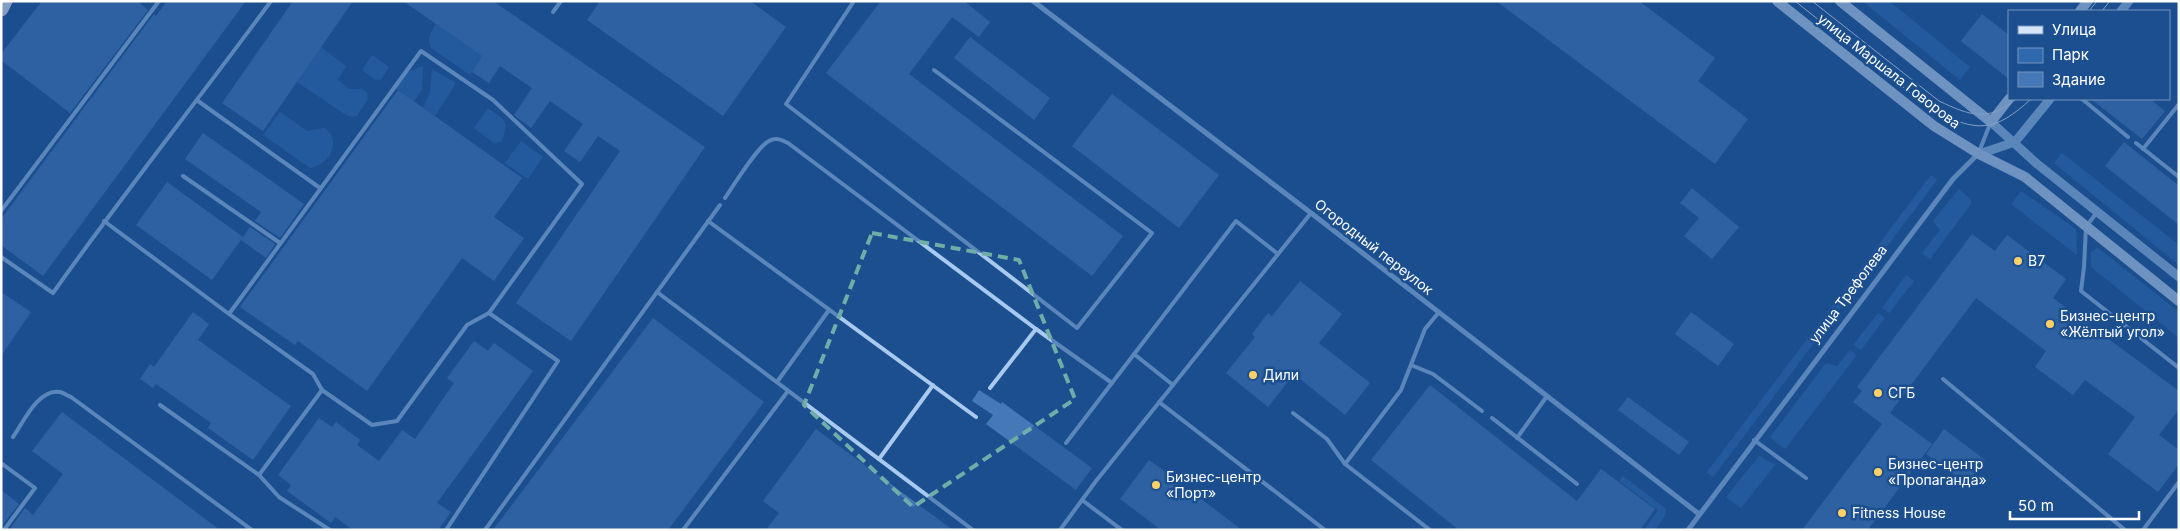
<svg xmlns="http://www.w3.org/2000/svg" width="2180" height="531" font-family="Inter,sans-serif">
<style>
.green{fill:#2e69ad}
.building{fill:#4478b7}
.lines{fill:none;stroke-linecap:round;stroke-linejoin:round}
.service{stroke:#a9c9ee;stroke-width:4}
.minor{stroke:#a9c9ee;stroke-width:5}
.tertiary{stroke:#a9c9ee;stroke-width:9}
.secondary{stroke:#d6e6fa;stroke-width:10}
.motorway{stroke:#fff;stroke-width:15}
.tram{stroke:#fff;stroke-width:1}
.marked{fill:none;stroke:#6fada8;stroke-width:4;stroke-dasharray:10 6;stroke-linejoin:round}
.poi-dot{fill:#ffd166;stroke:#1b4f8f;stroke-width:2}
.labels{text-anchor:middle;stroke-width:5;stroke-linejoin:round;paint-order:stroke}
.street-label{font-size:14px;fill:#fff;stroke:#1b4f8f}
.poi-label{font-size:14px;fill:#fff;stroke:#1b4f8f;text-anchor:start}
</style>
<rect width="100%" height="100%" fill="#1b4f8f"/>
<g class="green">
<path d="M1862,1H1889L1970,67L1960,80Z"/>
<path d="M436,24L482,56L470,75L431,48C427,37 430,33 436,24Z"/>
<path d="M321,47L346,66L338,80L349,89H362L367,93L368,99L357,116L351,117L343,113L297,82Z"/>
<path d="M372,55L389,67L381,80L374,79L362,70Z"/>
<path d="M420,67H423L422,90L414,101L395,88L406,73Z"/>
<path d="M432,69L456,83L435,116L423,108L430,92Z"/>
<path d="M488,108L503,119L506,125L502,142L494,143L474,128Z"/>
<path d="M280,112L307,131L325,128C343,143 328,165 310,168L263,135Z"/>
<path d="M521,141L543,157L528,179L505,163Z"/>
<path d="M2062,153L2179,245V265L2054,163Z"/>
<path d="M1931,175L1937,180L1713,477L1707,472Z"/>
<path d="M1959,189L1971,200V204L1930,259L1922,253L1940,230L1933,221Z"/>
<path d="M2021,191L2076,229L2077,255L2011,204Z"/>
<path d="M2098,248L2179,312V338L2091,267V252Z"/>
<path d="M1906,275L1914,281L1889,313L1882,308Z"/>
<path d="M1878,313L1885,318L1861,350L1853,345Z"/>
<path d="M1850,350L1857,355L1785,449L1770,437L1826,363L1837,366Z"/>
<path d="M1759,456L1775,465L1741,508L1726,497Z"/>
<path d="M1623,476L1666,509L1665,516L1655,530H1644L1658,510L1619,481Z"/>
</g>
<g class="building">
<path d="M42,1H137L148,10L70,113L1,60V54Z"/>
<path d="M167,1H246L43,276L1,245V219L154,14L156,16Z"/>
<path d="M293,1H353L263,131L222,103Z"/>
<path d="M403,1H493L705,147L571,341L516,303L620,151L598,136L580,162L564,151L583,124L550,101L531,128L514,115L532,88L500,66L489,83L472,72L482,56Z"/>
<path d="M600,1H750L786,27L723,116L587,20Z"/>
<path d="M881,1H964L990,22L979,37L952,17L909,74L1123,236L1092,276L826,73Z"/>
<path d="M1496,1H1639L1715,58L1698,81L1748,119L1715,164Z"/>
<path d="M1982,14L2009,35V79L1961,41Z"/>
<path d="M970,37L1050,98L1034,120L954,58Z"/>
<path d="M398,90L522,178L494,217L524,238L494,281L462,258L367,391L298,341L295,345L240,307Z"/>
<path d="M1112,94L1219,175L1179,228L1072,146Z"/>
<path d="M2091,99H2150L2165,111L2142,139Z"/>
<path d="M203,133L304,204L280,238L255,221L261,212L185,159Z"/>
<path d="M2124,142L2179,186V225L2105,166Z"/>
<path d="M167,182L243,237L212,280L136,225Z"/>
<path d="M1692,188L1739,227L1712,259L1684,236L1699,218L1680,203Z"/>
<path d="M250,227L275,244L266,258L241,240Z"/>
<path d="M1972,234L1995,251L2007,235L2066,279L2053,298L2179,391V409L2159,435L2179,450V464L2158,492L2108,454L2135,417L2085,380L2073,395L2035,367L2046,351L1976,298L1890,413L1932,444L1868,530H1802L1882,424L1853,402L1862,391L1857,387Z"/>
<path d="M1300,281L1342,314L1319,343L1370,383L1345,415L1294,374L1268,407L1226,373L1255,337L1252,334L1268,313L1272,316Z"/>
<path d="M1,292L31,312L1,356Z"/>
<path d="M193,312L209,324L198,340L291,406L253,460L208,428L211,423L156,384L153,388L140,379L150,364L154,367Z"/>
<path d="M1691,312L1734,344L1718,366L1675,334Z"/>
<path d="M653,318L764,402L668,530H493Z"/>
<path d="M474,341L488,351L494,343L533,371L437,503L451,512L438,530H353L335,517L331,523L287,491L291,485L278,475L319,418L332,427L336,422L360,440L357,445L379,461L402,430L415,439L454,383L447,378Z"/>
<path d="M1430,385L1577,501L1601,469L1655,509L1640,530H1459L1371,460Z"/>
<path d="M979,390L1001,404L1002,402L1092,468L1076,490L986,424L993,415L972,401Z"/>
<path d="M1628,397L1689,442L1679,455L1618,410Z"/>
<path d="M62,412L220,530H9L25,508L33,515L63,474L32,451Z"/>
<path d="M816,429L923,508L953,530H766L779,513L763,501Z"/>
<path d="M1944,429L1985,460L1966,484L1926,454Z"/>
<path d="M1149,460L1163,470L1242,530H1161L1120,499Z"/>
<path d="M1,490L19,504L1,527Z"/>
</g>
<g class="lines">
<g class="service">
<path d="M854,1L786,104L1077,328L1152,233L934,70"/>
<path d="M553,12L561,1"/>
<path d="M2082,99L2128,137"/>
<path d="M198,101L320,188"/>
<path d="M2136,143L2179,177"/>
<path d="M2143,149L2179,104"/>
<path d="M1979,152L1990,124"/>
<path d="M183,176L280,243"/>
<path d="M725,198C734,185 757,147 769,141C776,137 782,140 788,143L1036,329L1112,383"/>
<path d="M1,211L159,1"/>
<path d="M2097,212L2086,227L2084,267L2081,291L2179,368"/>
<path d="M104,221L229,314L313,374L322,390L372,425L397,421L467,325L489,313L582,184L493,100L421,51L229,314"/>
<path d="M708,221L976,417"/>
<path d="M1,257L53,293C123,194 199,99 271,1"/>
<path d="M657,292L973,530"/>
<path d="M1134,354L1173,385"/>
<path d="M1411,365L1433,374L1482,411"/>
<path d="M1943,379L2125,530"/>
<path d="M777,382L829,310"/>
<path d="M990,388L1036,329"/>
<path d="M1159,402L1325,530"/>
<path d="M160,405L259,475L279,497L330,530"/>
<path d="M1293,413L1327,439L1345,464L1430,530"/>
<path d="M1492,418L1577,484"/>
<path d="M13,437C23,423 38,388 60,392C64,393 68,396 71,397L252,530"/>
<path d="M1517,438L1547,396"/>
<path d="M1754,440L1806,478"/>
<path d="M1066,443L1236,221L1278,254"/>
<path d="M879,459L933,385"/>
<path d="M1,463L35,488L4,530"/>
<path d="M1345,464L1401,390L1425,329L1439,312"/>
<path d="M259,475L322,390"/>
<path d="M1082,500L1122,530"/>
<path d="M446,530L558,361L489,313"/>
<path d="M485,530L720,205"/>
<path d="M683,530L788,391"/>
<path d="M1060,530L1096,481L1311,213"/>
<path d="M2143,530L2179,482"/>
</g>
<g class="minor">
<path d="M1033,1L1311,213L1699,514"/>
<path d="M1688,530L1953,179L1978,154"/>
</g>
<g class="tertiary">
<path d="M2121,11L2129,1"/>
<path d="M1991,122L2036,163L2179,277"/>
<path d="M1979,154L2015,142L2050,99"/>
</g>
<g class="secondary">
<path d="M1777,1L1934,126L1979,154L2025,177L2179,301"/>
<path d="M1840,1L1991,122L2009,99"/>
<path d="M2080,11L2088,1"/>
</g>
<path class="motorway" d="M1,9L5,1"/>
<g class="tram">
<path d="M1795,1L1933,111C1978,132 1994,133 2031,99"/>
<path d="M1812,1L1939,101C1969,115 1988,123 2016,99"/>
<path d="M2089,11L2097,1"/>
<path d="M2102,11L2110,1"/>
</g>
</g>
<path d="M0 0H2180V531H0ZM872,233L1019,260L1075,399L913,507L804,405Z" fill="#1b4f8f" fill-opacity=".55" fill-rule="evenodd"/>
<path class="marked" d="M872,233L1019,260L1075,399L913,507L804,405Z"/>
<g class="poi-dot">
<circle cx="2018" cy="261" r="5"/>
<circle cx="2050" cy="324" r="5"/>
<circle cx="1253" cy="375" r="5"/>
<circle cx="1878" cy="393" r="5"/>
<circle cx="1878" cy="472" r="5"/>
<circle cx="1156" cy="485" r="5"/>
<circle cx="1842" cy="513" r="5"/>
</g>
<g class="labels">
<g class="street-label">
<text transform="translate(1889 71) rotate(38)" y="5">улица Маршала Говорова</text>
<text transform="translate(1374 247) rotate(38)" y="5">Огородный переулок</text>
<text transform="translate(1848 294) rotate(-53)" y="5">улица Трефолева</text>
</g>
<g class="poi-label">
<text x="2028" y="266">В7</text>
<text x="2060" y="321">Бизнес-центр<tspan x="2060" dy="16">«Жёлтый угол»</tspan></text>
<text x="1263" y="380">Дили</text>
<text x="1888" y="398">СГБ</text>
<text x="1888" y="469">Бизнес-центр<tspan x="1888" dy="16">«Пропаганда»</tspan></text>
<text x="1166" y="482">Бизнес-центр<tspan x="1166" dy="16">«Порт»</tspan></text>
<text x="1852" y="518">Fitness House</text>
</g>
</g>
<rect width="2180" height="531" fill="none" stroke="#ffffff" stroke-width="5"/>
<rect x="2008" y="10" width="162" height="90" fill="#1b4f8f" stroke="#7695bc"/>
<rect x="2018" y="26" width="25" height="8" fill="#d6e6fa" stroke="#7695bc"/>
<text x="2052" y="35" font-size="15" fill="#ffffff">Улица</text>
<rect x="2018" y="48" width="25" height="15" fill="#2e69ad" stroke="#7695bc"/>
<text x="2052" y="60" font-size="15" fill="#ffffff">Парк</text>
<rect x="2018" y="72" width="25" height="15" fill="#4478b7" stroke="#7695bc"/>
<text x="2052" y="85" font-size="15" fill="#ffffff">Здание</text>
<path d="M2010 511v8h129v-8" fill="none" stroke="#ffffff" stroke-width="2.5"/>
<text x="2018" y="511" font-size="15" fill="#ffffff" stroke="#1b4f8f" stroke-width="4" paint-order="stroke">50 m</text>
</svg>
